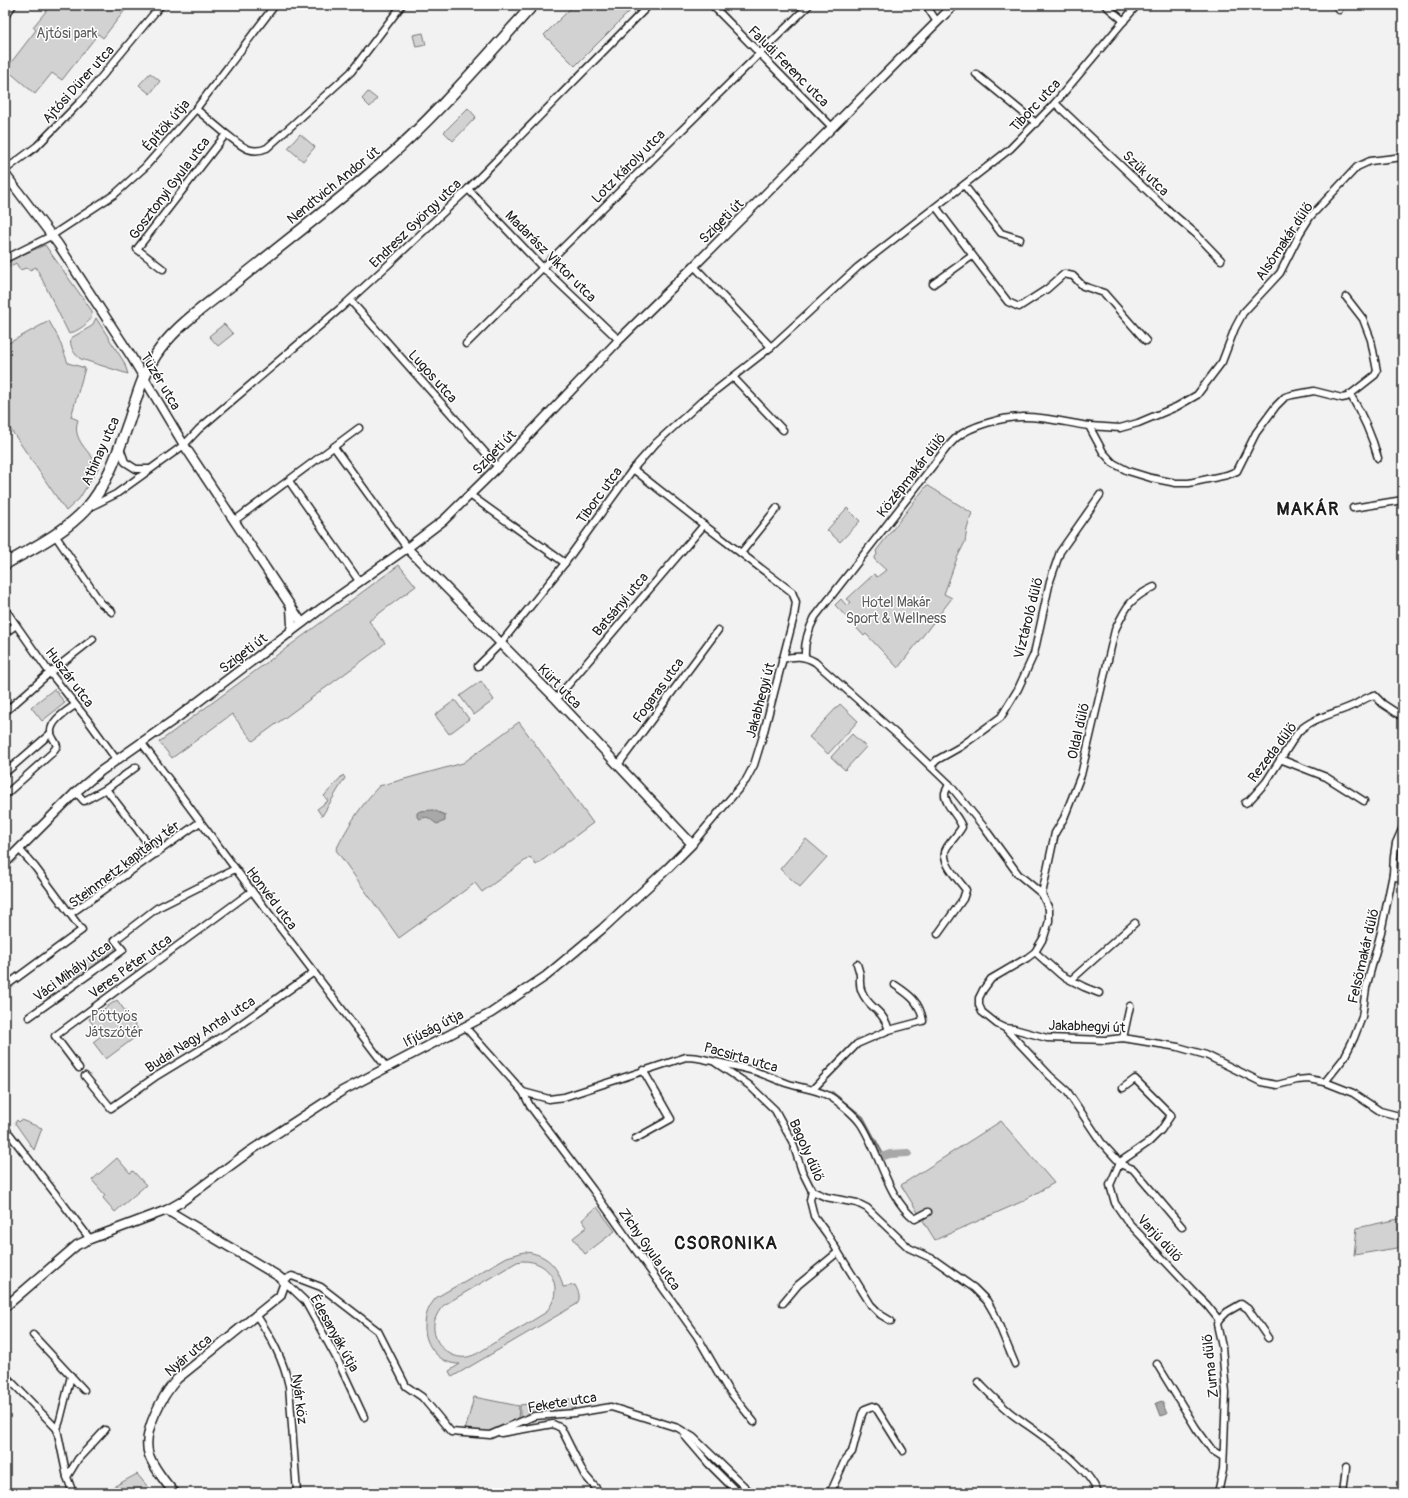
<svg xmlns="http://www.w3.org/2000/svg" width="1408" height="1498" font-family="Pangolin,sans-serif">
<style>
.green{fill:#d2d2d2;stroke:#777;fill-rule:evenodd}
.water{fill:#a8a8a8;stroke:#707070}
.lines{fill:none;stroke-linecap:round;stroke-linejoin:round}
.stream{stroke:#707070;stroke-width:2}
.canal{stroke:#a8a8a8;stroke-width:8}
.minor-casing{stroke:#1c1c1c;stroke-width:9}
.tertiary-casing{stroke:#1c1c1c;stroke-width:11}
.primary-casing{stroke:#1c1c1c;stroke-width:13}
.minor{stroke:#fff;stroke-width:6}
.tertiary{stroke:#fff;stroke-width:8}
.primary{stroke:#fff;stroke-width:10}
.labels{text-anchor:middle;stroke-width:3;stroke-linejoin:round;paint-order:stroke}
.park-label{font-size:14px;fill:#5c5c5c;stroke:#fff}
.street-label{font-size:14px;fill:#1c1c1c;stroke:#fff}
.district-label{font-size:18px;font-weight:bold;letter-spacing:1px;fill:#1c1c1c;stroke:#fff}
</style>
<rect width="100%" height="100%" fill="#f2f2f2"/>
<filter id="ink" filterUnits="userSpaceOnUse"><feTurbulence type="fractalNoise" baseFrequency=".025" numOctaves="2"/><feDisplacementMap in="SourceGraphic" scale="8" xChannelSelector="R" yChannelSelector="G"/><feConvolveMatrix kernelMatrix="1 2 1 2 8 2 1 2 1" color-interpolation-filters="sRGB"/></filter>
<g filter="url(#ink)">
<g class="green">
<path d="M51,5H129L103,38L98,34L62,80L52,73L35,94L6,69L36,30L33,27Z"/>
<path d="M574,5H636L575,66L544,35Z"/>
<path d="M423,33L426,45L416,47L413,35Z"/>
<path d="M150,73L160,81L150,94L139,85Z"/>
<path d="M368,92L377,99L370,107L362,99Z"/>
<path d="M468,108L476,117L453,141L444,132Z"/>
<path d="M300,134L315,147L303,161L288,148Z"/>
<path d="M45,245L92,311C93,322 79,330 69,334L36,267L30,270L26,268L20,270L16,263L5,269V262Z"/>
<path d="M96,318L124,362L128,374L81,359C74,355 69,345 71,338L92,326Z"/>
<path d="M49,321L58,337L68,363L85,368L71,417L78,420C71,440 90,451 99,467L79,499L66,511L5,421V345Z"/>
<path d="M224,324L233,334L218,346L209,336Z"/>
<path d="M927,485L972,513L967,529L965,542L957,558L944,594L952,598L898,668L866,634L864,636L835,605L841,599L847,606L851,602L847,599L874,574L877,577L886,570L874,559L877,554L876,551Z"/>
<path d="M847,508L860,521L840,542L827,530Z"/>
<path d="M399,565L416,586L369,621L385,643L377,650L253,741L232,714L172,758L159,742Z"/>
<path d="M481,681L494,700L474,715L460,696Z"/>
<path d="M54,689L65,703L42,721L31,707Z"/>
<path d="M455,700L469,719L449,734L435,715Z"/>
<path d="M840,704L858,721L828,754L809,737Z"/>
<path d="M519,722L593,823L536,865L530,857L482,892L475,883L399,938L336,850C347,827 362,804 379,786L463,763Z"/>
<path d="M852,734L866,747L845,770L831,757Z"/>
<path d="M343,775L345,778L322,816L317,809L328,801L324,796Z"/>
<path d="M806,839L827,857L800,887L780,869Z"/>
<path d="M110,943L116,951L100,963L94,955Z"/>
<path d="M92,956L98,964L75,980L70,972Z"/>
<path d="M117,1000L141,1033L106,1059L93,1042L101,1036L89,1019Z"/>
<path d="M17,1120L19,1122L21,1120L42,1128L34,1150L15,1123Z"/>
<path d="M1001,1121L1054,1183L1021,1202L935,1240L901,1185Z"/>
<path d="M117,1158L130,1173L133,1171L146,1185L115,1212L103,1198L105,1195L92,1180Z"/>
<path d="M597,1207L615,1231L585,1254L573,1238L587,1227L582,1220Z"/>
<path d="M1403,1218V1247L1354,1255L1357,1228Z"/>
<path d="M524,1252C546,1253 559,1267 563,1287L575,1285C579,1293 581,1297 577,1304L452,1377L449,1371L460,1364C440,1365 424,1345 425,1326C425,1315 429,1305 437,1297L507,1257ZM522,1261C552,1260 566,1291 545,1313C527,1324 510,1334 492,1344C486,1348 478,1354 471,1356C457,1361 441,1351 436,1338C431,1326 435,1314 444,1305L517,1262Z"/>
<path d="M474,1397L519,1406L518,1420L489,1433L465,1431Z"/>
<path d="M579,1398L574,1411L520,1420V1405Z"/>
<path d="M137,1474L153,1493H102Z"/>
</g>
<g class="water">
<path d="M433,810L445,815V821L437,824C428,819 431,815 419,819L417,817V813L420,811Z"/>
<path d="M1162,1401L1167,1414L1161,1416L1156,1403Z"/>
</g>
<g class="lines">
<path class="stream" d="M832,1092L863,1117L884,1156"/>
<path class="canal" d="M884,1156L890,1154L908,1153"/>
<defs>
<g id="minor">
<path d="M712,5L832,127"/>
<path d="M926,5L937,22"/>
<path d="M1105,5L1124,21"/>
<path d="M1336,5L1339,10"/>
<path d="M5,16L13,5"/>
<path d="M976,74L1036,123"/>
<path d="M1055,103L1160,203L1196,234L1221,260"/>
<path d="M196,109L226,134"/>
<path d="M5,170L37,146L84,98L161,5"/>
<path d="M964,185L1001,233L1020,239"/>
<path d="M468,189L543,268L619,340"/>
<path d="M936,207L1008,302L1019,307L1047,289L1064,274L1073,276L1083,286L1104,293L1146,341"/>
<path d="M5,259L51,236L115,194L145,167L196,109L275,5"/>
<path d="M694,266L771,347"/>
<path d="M163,269L137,249L226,134C240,144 249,156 267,148L351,72L402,5"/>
<path d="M933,284L972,256"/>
<path d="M350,300L498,467"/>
<path d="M466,344L627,184L809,5"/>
<path d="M733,377L783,430"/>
<path d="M1350,394C1362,414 1372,436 1378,458"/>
<path d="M1089,426L1120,428L1138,423L1176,407L1197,395L1222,362L1235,328L1243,313L1280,273L1300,233L1310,217L1357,167L1370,161L1403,157"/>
<path d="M334,447L407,548"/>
<path d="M120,448L125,462L136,469H150"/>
<path d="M633,469L704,525L792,592L796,602L794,616L762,739L754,765L746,780L692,844"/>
<path d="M289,481L359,581"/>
<path d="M470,495L565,563"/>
<path d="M90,507L116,494L184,445L199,429L234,399L343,306L389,264L468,189L649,5"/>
<path d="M1353,508L1403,500"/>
<path d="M234,521L359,428"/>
<path d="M55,535L101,603L112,612"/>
<path d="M5,552L10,561"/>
<path d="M741,553L777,508"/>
<path d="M5,609L47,669L87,719L116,759"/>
<path d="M5,633L16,625"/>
<path d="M805,657C804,642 808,630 815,617L945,450C948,446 952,442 956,438C970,426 1003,417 1022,417C1043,416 1067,423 1089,426L1103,452L1113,463L1128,471L1151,478L1176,483H1189L1227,475L1237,471L1256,433L1276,406L1285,397L1292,395L1314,391L1342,398L1347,397L1375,375L1377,371L1371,340L1363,319L1346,297"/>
<path d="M782,659C795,656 803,655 815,662L902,739L949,784L983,826L1018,874L1042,894L1049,909V921L1044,937L1035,952L1027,958L991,979L983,990L979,998V1005L982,1012L997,1024L1005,1028L1014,1029L1047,1038L1106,1040L1123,1038L1178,1047L1206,1055L1261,1082L1277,1085L1297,1080L1308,1079L1325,1082L1353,1093L1380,1111L1403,1117"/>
<path d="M478,666L501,643L565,563L633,469L656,443L702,401L771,347L858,267L1010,149L1055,103L1137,5"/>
<path d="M556,699L704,525"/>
<path d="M5,712L47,675L93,639"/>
<path d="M141,742L252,891L386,1067"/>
<path d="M1280,759L1326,777L1364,801"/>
<path d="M618,765L718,630"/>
<path d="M931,766L937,760L960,747L1001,717L1018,689L1034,654L1050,581L1060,552L1100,495"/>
<path d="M5,773L51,733"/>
<path d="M106,789L136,767"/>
<path d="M76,792L84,801L106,789L156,854"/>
<path d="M5,795L52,753L57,746C56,742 52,738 51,734C49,721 67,711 75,705"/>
<path d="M1245,803L1249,801L1266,782L1298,732C1313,717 1335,714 1354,705C1361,701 1367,697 1374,695L1383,704L1403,717"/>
<path d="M19,849L35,867L70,914"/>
<path d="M1393,874L1396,877L1403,879"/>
<path d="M1042,894L1055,833L1064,818L1081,775L1115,630C1126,607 1130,598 1154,587"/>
<path d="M938,934L963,899L966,890C958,879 938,860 947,847C952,840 958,834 962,827C959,816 944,805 945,793C946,790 948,787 949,784"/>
<path d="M1035,952L1061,975L1084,987L1099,993"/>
<path d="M857,964C858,968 860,972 860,976C860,982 859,986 862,992C869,1009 883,1009 889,1030"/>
<path d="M1071,980L1135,923"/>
<path d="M7,985L82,930L70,914L200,822"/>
<path d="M29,1017L123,950L115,940L157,908L235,869"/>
<path d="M465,1027L523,1092L549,1099L564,1097L686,1057C699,1057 703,1059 716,1062C729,1065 741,1067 754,1071C766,1075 777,1080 789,1084C802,1088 814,1089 827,1095C837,1100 855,1115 861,1124C880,1153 887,1198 915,1219L928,1212"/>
<path d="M1005,1028L1050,1076L1067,1091L1101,1142L1122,1165L1133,1169L1182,1227"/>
<path d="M1123,1038L1130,1006"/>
<path d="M716,1063L749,1085L775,1110L792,1141L802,1171L812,1191L826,1197L857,1203L867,1208L909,1248L933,1259L974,1288L987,1301L994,1313L1015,1364"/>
<path d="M79,1068L55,1036L252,891"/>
<path d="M85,1076L111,1108L155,1077L234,1029L314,972"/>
<path d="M1325,1082L1344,1058L1354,1038L1362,1017L1366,988L1381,932L1393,874L1394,856L1396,843L1403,827"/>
<path d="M1123,1088L1135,1079L1171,1115L1161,1130L1149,1142L1120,1162L1110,1185L1115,1203L1128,1222L1196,1294L1207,1305L1219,1320"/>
<path d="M813,1089L857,1044L889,1030L923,1021C920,1002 910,995 895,985"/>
<path d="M523,1092L530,1106L593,1190L697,1336L727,1388L754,1422"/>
<path d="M5,1128L90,1239"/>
<path d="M635,1139L671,1119L643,1070"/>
<path d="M812,1191L810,1200L814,1216L827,1234L871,1305L881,1315L891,1321"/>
<path d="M783,1303L798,1285L838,1252"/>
<path d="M257,1316C272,1339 283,1359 289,1386L297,1493"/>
<path d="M33,1335L71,1376L60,1420L57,1429"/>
<path d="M1157,1364L1196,1428L1212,1450L1223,1457"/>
<path d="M5,1375L57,1429L67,1477L73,1493"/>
<path d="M71,1376L84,1390"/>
<path d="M978,1382C990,1394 1002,1407 1016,1417C1041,1435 1087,1464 1098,1493"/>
<path d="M364,1417L337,1359L305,1301L283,1280L292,1276L321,1287L378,1331L406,1386L422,1397L451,1432L490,1435L534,1416L575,1413L611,1407L678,1428L693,1437L751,1493"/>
<path d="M501,1433L553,1424L561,1428L584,1474L600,1493"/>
<path d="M685,1436L709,1464L738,1493"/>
<path d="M67,1477L78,1459L105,1430"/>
<path d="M829,1493L833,1487L845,1460L852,1452L862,1414L865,1409L873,1406L876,1408L903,1451"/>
<path d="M1218,1493L1223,1470L1226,1393L1222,1347L1217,1324L1219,1320L1227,1312L1241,1304L1248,1309L1268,1338"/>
<path d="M1343,1493L1346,1467"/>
</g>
<g id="tertiary">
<path d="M5,174L58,244L131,356L184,445L302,623"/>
<path d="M290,633L292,625L291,608"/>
<path d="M5,863L76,792L101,771L178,717L322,608L407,548L444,520L498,467L619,340L694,266L954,5"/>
<path d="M167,1210L278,1276L283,1280L284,1285L280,1296L177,1379C163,1395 141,1432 149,1455C153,1466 166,1484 175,1493"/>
<path d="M5,1307L77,1245L90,1239L167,1210L181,1202L250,1151L342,1091L491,1013L546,976L602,929L668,868L692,844L556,699L407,548"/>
</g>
<path id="primary" d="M5,564C33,548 64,533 86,509C107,486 119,449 129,421C137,396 144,370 160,349C180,322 211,302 237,281C285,242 334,205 381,164C436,116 484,59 533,5"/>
</defs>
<use href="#minor" class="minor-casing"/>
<use href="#tertiary" class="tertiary-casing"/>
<use href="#primary" class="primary-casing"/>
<use href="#minor" class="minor"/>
<use href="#tertiary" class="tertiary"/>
<use href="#primary" class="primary"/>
</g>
</g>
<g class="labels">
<g class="park-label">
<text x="67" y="38">Ajtósi park</text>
<text x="896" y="607">Hotel Makár<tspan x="896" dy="16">Sport &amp; Wellness</tspan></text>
<text x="114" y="1021">Pöttyös<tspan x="114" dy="16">Játszótér</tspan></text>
</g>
<g class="street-label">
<text transform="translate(789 66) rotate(45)" y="5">Faludi Ferenc utca</text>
<text transform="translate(78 84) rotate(-48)" y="5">Ajtósi Dürer utca</text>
<text transform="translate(1035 105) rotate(-47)" y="5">Tiborc utca</text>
<text transform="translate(166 125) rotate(-49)" y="5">Építők útja</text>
<text transform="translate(628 166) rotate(-45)" y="5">Lotz Károly utca</text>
<text transform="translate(1146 173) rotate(44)" y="5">Szűk utca</text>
<text transform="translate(333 185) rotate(-39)" y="5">Nendtvich Andor út</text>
<text transform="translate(169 188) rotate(-53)" y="5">Gosztonyi Gyula utca</text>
<text transform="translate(721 221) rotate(-45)" y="5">Szigeti út</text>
<text transform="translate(415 223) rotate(-44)" y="5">Endresz György utca</text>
<text transform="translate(1284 241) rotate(-56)" y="5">Alsómakár dűlő</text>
<text transform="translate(551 256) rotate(45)" y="5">Madarász Viktor utca</text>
<text transform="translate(433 376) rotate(48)" y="5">Lugos utca</text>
<text transform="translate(161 381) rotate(59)" y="5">Tüzér utca</text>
<text transform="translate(100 451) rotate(-66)" y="5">Athinay utca</text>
<text transform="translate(494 452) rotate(-46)" y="5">Szigeti út</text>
<text transform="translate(911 475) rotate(-52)" y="5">Középmakár dűlő</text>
<text transform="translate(599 495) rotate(-54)" y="5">Tiborc utca</text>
<text transform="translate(620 604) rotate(-50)" y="5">Batsányi utca</text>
<text transform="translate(1028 618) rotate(-76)" y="5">Víztároló dűlő</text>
<text transform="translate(243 653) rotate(-37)" y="5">Szigeti út</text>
<text transform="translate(70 677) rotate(53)" y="5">Huszár utca</text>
<text transform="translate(560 686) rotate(46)" y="5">Kürt utca</text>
<text transform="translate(658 690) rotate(-54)" y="5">Fogaras utca</text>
<text transform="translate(760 700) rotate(-75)" y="5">Jakabhegyi út</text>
<text transform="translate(1078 731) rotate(-77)" y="5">Oldal dűlő</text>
<text transform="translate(1272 752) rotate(-53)" y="5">Rezeda dűlő</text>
<text transform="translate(124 864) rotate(-37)" y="5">Steinmetz kapitány tér</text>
<text transform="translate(272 898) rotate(53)" y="5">Honvéd utca</text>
<text transform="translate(1363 956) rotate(-77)" y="5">Felsőmakár dűlő</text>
<text transform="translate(130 966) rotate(-36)" y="5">Veres Péter utca</text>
<text transform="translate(72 971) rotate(-36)" y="5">Váci Mihály utca</text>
<text transform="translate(1087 1026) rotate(2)" y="5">Jakabhegyi út</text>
<text transform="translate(433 1028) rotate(-27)" y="5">Ifjúság útja</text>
<text transform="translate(200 1034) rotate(-33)" y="5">Budai Nagy Antal utca</text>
<text transform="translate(741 1057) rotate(16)" y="5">Pacsirta utca</text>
<text transform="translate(807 1150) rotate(66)" y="5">Bagoly dűlő</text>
<text transform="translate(1160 1238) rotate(47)" y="5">Varjú dűlő</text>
<text transform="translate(650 1249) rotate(55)" y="5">Zichy Gyula utca</text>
<text transform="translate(335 1333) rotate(61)" y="5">Édesanyák útja</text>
<text transform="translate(188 1355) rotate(-40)" y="5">Nyár utca</text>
<text transform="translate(1210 1366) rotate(-96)" y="5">Zurna dűlő</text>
<text transform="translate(300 1399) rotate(83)" y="5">Nyár köz</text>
<text transform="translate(562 1402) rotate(-9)" y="5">Fekete utca</text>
</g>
<g class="district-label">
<text x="1308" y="515">MAKÁR</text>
<text x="726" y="1249">CSORONIKA</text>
</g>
</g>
<rect width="1408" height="1498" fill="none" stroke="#fff" stroke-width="20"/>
<rect x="10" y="10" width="1388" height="1478" fill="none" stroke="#1c1c1c" stroke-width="1.5" filter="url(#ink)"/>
</svg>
